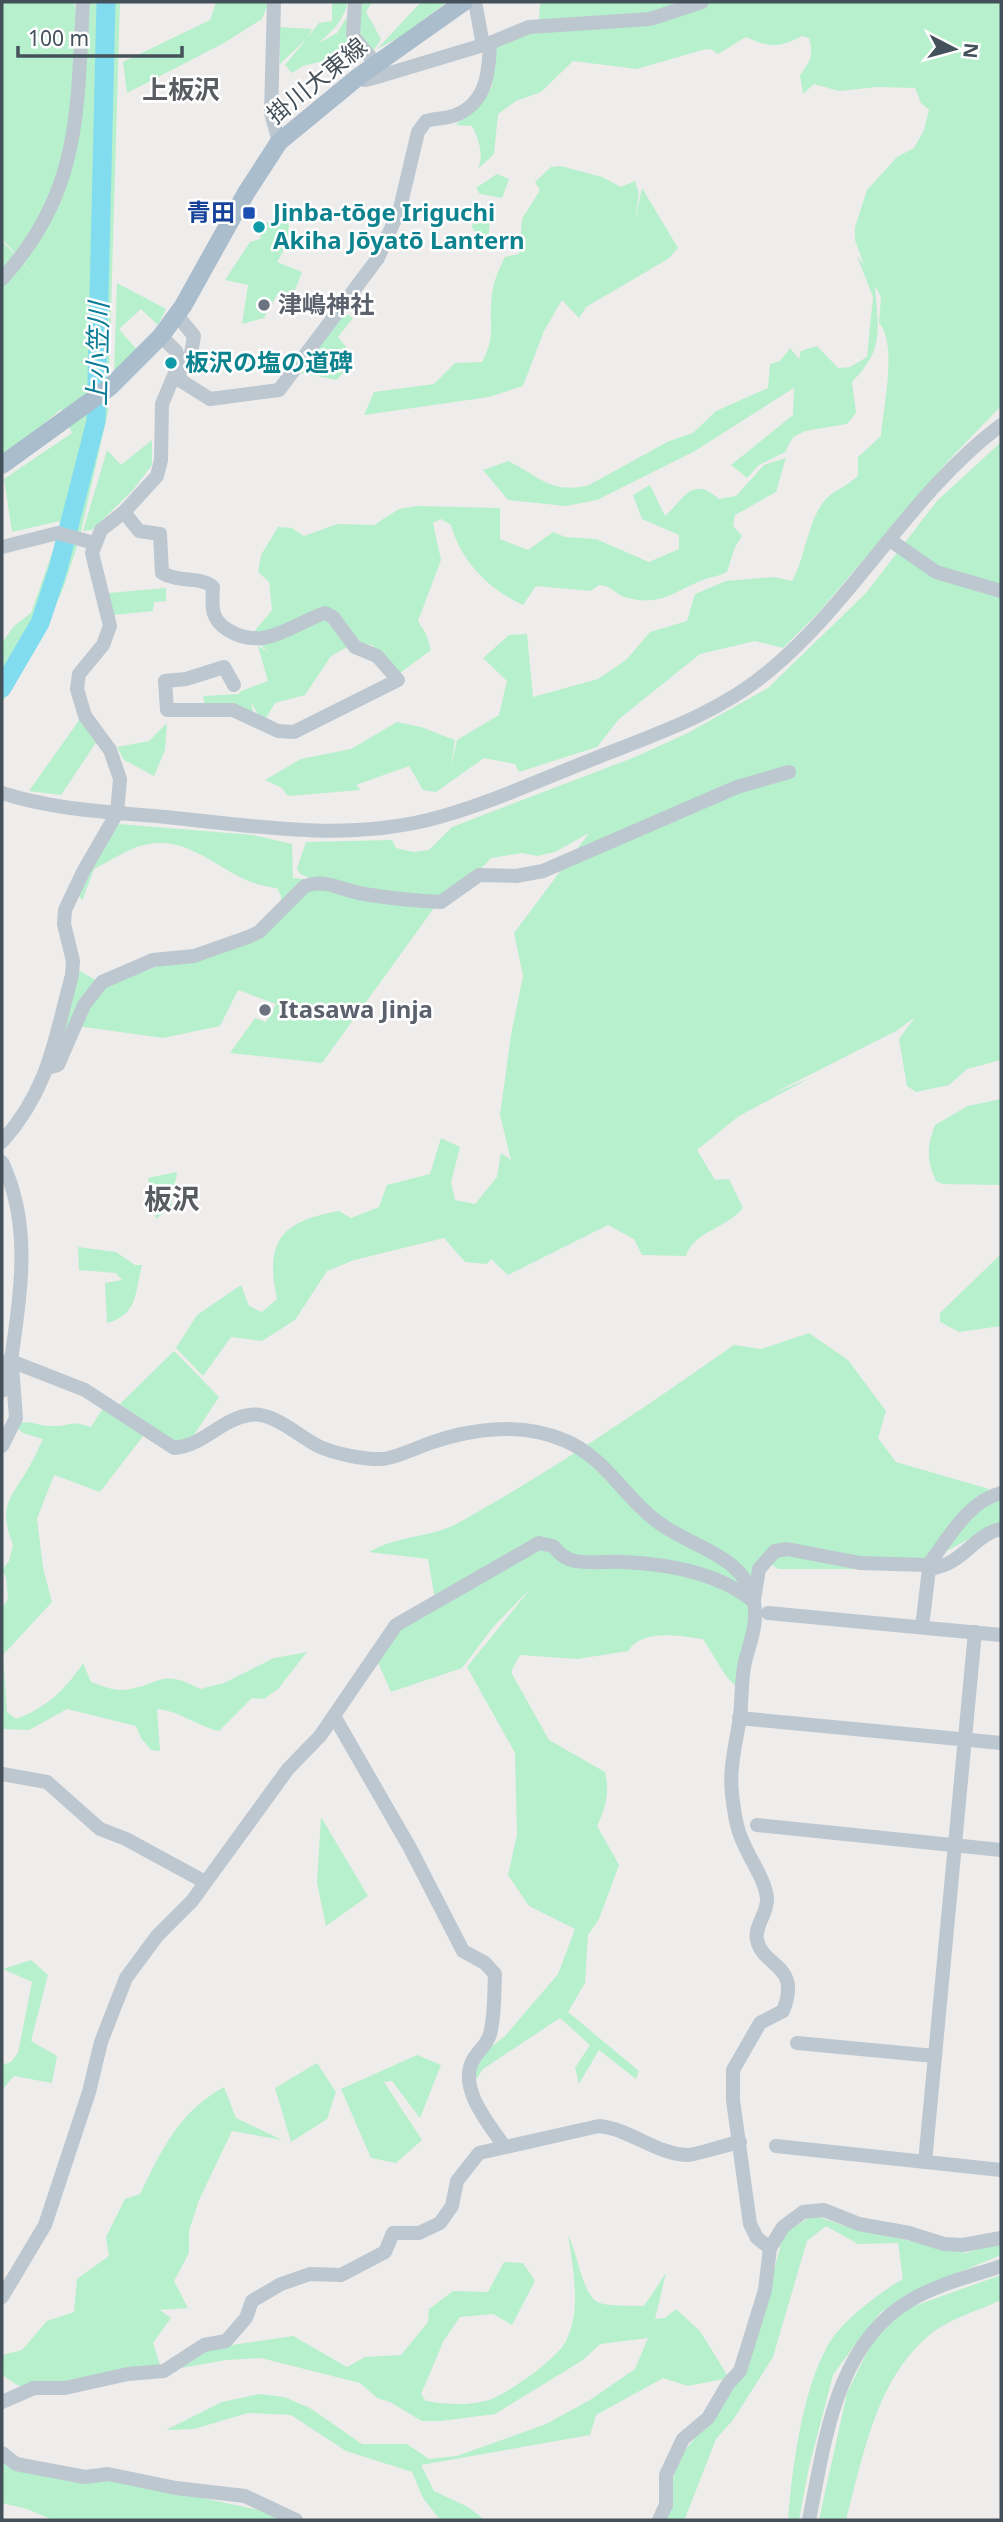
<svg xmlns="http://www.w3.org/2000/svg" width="1003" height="2522" font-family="'Noto Sans','Noto Sans JP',sans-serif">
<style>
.green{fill:#b7f0cc}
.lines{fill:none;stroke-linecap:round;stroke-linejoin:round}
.river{stroke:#82dcef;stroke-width:19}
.minor{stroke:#bcc7d0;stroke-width:14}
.major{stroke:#aabdcd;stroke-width:18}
.transit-dot{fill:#1a4fb4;stroke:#fff;stroke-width:2.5}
.culture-dot{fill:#0f9aa8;stroke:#fff;stroke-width:2.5}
.worship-dot{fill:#6b7280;stroke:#fff;stroke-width:2.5}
.labels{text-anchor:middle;stroke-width:5;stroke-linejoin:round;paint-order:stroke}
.street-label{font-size:24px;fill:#44505a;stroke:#fff}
.transit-label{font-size:24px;font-weight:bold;fill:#164399;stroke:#fff;text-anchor:end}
.culture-label{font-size:24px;font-weight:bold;fill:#0d838f;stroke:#fff;text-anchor:start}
.worship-label{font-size:24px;font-weight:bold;fill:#5b616d;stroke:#fff;text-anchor:start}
.neighbourhood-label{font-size:26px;font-weight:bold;fill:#595d62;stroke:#fff}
.water-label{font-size:26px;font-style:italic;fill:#087b95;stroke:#fff}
.quarter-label{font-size:28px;font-weight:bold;fill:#595d62;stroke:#fff}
</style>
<rect width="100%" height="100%" fill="#efecec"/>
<g class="green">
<path d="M2,2H75L79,69L90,2H120L108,412L79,540L63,589L36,646L2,703V643L14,626L31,613L56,542L60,521L12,532L4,479L72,433L61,409L2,460V241L41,281L2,239Z"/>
<path d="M216,2H269L262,19L224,43L127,93L123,62L210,20Z"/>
<path d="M332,2H348C344,20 331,33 317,44L337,33L347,17V55L303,66L292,73L285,65L308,37L280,64L279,27L312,29L308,37L319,23L332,21Z"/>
<path d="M362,2H372L366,12L381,39L374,50L361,39L359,20Z"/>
<path d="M421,2H447L400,37L377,49Z"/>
<path d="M540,2H1001V406L948,461L818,613L783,648L755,641L700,654L619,719L597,747L519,772L515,764L484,758L436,792L423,790L409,766L356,785L361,790L288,796L282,788L265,780L301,759L351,749L397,722L421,727L455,740L451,767L457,740L499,715L507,681L483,658L509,635L527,634L533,697L598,679L626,660L650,632L687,621L695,594L726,581L774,577L792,581C806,558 808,513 830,495C840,488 849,484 858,476V457L881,436C883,407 898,344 879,323L881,297L875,286C878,329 885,349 852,382L856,413L847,424L805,431L793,437L785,452L759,465L747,478L731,465L793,415L794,388L695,451L597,500L566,506L508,500L483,470L508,461C539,476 552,495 589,485L669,441L693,433L716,411L768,388L770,364L780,361L790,348L799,359L801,351L817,346L838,368L850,367L867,357L873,297L857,256L864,265L855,240V227L867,190L897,157L914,148L924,130L929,110L921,103L915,88L877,87L839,91L814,84L803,94L800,75C810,62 814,55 809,38L802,36C780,48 769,48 746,37L718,54L711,49L702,50L637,69L573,61L541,92L516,101L498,114L494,154L478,169C484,154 479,140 472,126L456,125L492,87L496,43L539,21Z"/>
<path d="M561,166L602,177L621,187L635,181L639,193L635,221L642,188L678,248L668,259L586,307L579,318L562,300L544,331L523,386L489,397L364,415L374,392L434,384L455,363L482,362C497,334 488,325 492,295C493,282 499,269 505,257L519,254L522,219L540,190L535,182L551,167Z"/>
<path d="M497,174L509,179L502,198L480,194L476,188Z"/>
<path d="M474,219L490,221L488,240L482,243L472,227Z"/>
<path d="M289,221L287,245L277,262L302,272L292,298L277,295L264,318L242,324L248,285L225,280L250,242L260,239L261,223Z"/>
<path d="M117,283L166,309L158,325L141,309L119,329L138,351L114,374Z"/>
<path d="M343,312L353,318L338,337L355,358L337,380L297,372Z"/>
<path d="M152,440V465L133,490L92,530L83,531L107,450L121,465Z"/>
<path d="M1001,442V1060L967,1069L949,1085L916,1092L907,1086L899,1039L915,1017L898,1030L770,1095L810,1078L739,1116L697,1150L715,1180L729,1179L743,1208C727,1228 694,1231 686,1256L642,1255L634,1239L608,1225L508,1275L491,1259L487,1264L465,1262L444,1238L354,1260L327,1271L295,1320L262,1341L231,1337L203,1376L176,1348L197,1315L241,1285L249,1306L262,1312L277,1299C264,1239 283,1221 339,1211L351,1218L379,1207L387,1185L430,1174L441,1138L460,1147L451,1182L455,1200L475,1204L497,1177L501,1153L511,1160L500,1115L511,1035L523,976L514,933L589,833L555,852L537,856L522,853L491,858L462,889L441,902L318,880L281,907V896L277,888C227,885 196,832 144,845C127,849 110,861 94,869L82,901L79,895L95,860L119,824L253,835L292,844L293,878L315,880L300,874L297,868L306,842L392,840L396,848L413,852L429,850L452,827L635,757L686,734L768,688L866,593L937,501Z"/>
<path d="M786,458L776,492L735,515L733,526L742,536L735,547L727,572C720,576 714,576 706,579C677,589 663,607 628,598C617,596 611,585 599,585L591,591L536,586L523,605C488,589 461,561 451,525L441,519L433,523L441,560L418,621L426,634L431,650L400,673L372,645L356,642L331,656L305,695L275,703L263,723L251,702L254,717L205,706L203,696L240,694L239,692L268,681L258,646L270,653L259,644L270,637L253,633L272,610L269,582L258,572L261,555L278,527L292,528L304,536L337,524L374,525L399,509L417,506L500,508V539L528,550L553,532L565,537L596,539L649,562L679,549V535L642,519L633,495L650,485L665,516C685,498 692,475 719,499L736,496L764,465Z"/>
<path d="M166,588V601L154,602L153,611L113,615L109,593Z"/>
<path d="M80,719L97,741L61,795L29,791Z"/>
<path d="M167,723L165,750L154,776L124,760L117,747L149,741Z"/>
<path d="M317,885L434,908L322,1063L230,1053L255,1018L266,1022L276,1004L238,990L220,1026L163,1038L77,1026L58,1060L68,1010L75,1011L68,1009L80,971L106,986L161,965L232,949Z"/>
<path d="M1001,1099V1185L943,1184L936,1181C926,1158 927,1147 935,1125L968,1106Z"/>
<path d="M177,1172L171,1207L156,1219L148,1178Z"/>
<path d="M78,1247L116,1252L135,1265H142C135,1292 138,1315 107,1323L105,1283L122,1280L116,1273L79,1270Z"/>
<path d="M1001,1254V1326L959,1332L940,1322V1313Z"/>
<path d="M809,1333L848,1360L886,1411L878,1438L896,1462L989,1489L974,1509L987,1497L1001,1494V1522L939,1555L929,1569H778L765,1560L739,1690L726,1676L703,1639C680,1636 643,1628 628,1651L577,1659L520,1655L511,1672L549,1740L605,1772C610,1793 606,1807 597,1826L619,1865L599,1919L588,1935L585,1983L568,2012L639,2071L636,2079L599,2050L579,2084L575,2068L590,2045L560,2018L483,2069L472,2086V2062L505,2036L558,1974L575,1929L529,1906L508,1875L517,1835L515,1753L467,1667L531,1588L494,1626L462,1668L391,1692L375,1656L394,1628L477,1584L535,1545H521L448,1597L434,1594L428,1559L369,1552C398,1535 432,1538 460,1522C555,1469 645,1407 734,1345L761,1349Z"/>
<path d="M174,1351L219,1397L190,1441L175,1445L120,1404Z"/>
<path d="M103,1408L144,1435L100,1492L54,1475L37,1519L43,1568L52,1602L3,1655L7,1712L16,1719C45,1709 67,1688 83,1663L91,1682C101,1685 113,1691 123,1690C161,1686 159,1667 200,1689L224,1683L274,1658L307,1652L278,1689L264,1699L252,1698L219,1731C197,1726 179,1711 157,1709L160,1751L151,1750L141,1738L136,1726L67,1709L29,1730L2,1729V1608L8,1599L6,1577L2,1570L9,1561L13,1545C0,1511 6,1503 25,1474C32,1463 37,1451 43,1439L23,1433L13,1425C29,1418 36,1426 52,1426C71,1427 69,1419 91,1427Z"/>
<path d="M321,1817L368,1896L326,1926L317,1883Z"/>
<path d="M31,1960L48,1975L31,2041L57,2056L52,2083L14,2076L2,2090V2065L11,2062L18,2053L32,1982L3,1969Z"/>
<path d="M417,2055L441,2065L420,2118L392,2081L384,2082L422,2140L396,2163L371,2158L341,2089Z"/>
<path d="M317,2063L336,2092L327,2119L291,2142L275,2088Z"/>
<path d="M224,2087L236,2118L282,2140L232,2131L199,2200L189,2231V2253L174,2281L188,2308L160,2310L171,2318L153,2343L161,2368L93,2382L19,2386L2,2375V2355L22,2350L47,2321L74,2312L77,2279L109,2256L106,2237L125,2199L140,2194C162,2149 179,2112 224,2087Z"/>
<path d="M814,2215L847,2227L966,2253L1001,2242V2255L911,2292L880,2313L857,2342L833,2375L809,2467L799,2520H788C792,2470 802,2391 827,2347C839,2323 880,2292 903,2279L898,2243L858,2244L826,2226L807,2241L773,2357L733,2420L716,2439L686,2516L683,2520H665L677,2461L746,2372L780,2248L781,2235Z"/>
<path d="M568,2235C578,2253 582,2297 600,2303C613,2307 631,2305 644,2306L666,2273L655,2319L665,2318L676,2309L700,2331L729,2378L688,2386L663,2378L596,2415L590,2435L421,2465L434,2491L468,2507L485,2520H440L423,2498L412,2472L346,2451L291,2415L248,2413L194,2429L166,2430L222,2402L259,2394L284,2397L310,2408L362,2444H407L429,2459L457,2456L546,2424L590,2400L635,2369L648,2338L600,2344L583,2360L495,2414L441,2421H422L390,2402L377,2398L360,2383L261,2358L226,2360L176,2369L211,2348L293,2336L347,2367L365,2357L401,2355L428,2322L429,2309L453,2291L488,2292L504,2262L523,2263L535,2281L512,2325L493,2314L460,2317L444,2340L421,2394L426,2401C445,2404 466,2406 485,2401C504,2397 557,2359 566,2341C582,2309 573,2269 568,2235Z"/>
<path d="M1001,2275V2300C980,2310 952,2318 933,2332C876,2377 864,2454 846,2520H819L847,2393L873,2340L906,2309Z"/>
<path d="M2,2461L109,2478L277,2514L274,2520H53L27,2509L2,2503Z"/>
</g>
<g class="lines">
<path class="river" d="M2,688L40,623L58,569L96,421L106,2"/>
<g class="minor">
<path d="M274,2L271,113L279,142"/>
<path d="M355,2L353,36L376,64"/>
<path d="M475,2L483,45"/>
<path d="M358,77L365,80L377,77L490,43L529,27L650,19L702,2"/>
<path d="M2,279C81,192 77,112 83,2"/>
<path d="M177,315L194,336L190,360L184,369L179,370"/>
<path d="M175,377L210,399L279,390L378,258L400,208L418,132L426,121C436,118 448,119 458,114C487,101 489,71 490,43"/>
<path d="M124,512L139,531L160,534L162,573C179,583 201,576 213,587C212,606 210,619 228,630C264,652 290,625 325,613L333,617L355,647L377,656L398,680L294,732L278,731L233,710H167L165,681L186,679L224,667L234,685"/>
<path d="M890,540L936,572L1001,591"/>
<path d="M2,547L58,533L94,543"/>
<path d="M2,793C54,810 111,812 166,817C253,826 342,841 428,820C487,805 544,778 601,756C659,733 721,712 769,671C856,599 910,493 1001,425"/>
<path d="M51,1067L58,1065L84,1005L102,982L153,960L194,956L248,937L259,932L305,886C326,878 343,891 364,894C389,898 415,901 441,902L479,875L516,876L543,871L737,787L789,772"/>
<path d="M2,1142C50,1087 54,1041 72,975L73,961L64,924L65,910L83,872L117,813L120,779L110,750L85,716L77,689L79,674L103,645L110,626L92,553L101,530L124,512L157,476L161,460L162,404L180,361L176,351L161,336"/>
<path d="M2,1162C35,1231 18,1304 9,1376L2,1391"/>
<path d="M2,1362L11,1361L85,1390L174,1448C203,1446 221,1419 249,1415C273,1411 298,1436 318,1446C335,1454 365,1460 383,1459C398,1457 416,1448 430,1443C473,1428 523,1422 566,1441C608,1459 627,1503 665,1527C698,1549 745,1557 754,1602C758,1624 750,1642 745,1662C741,1680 742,1699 740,1717C736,1743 729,1768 732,1794C734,1810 736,1828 743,1842C750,1860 765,1879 767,1898C768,1914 754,1925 757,1940C763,1968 802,1964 783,2011L760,2023L733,2070V2100L750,2224L757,2238L770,2248"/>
<path d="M2,1446L16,1418L12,1366"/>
<path d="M754,1600L759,1569L775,1551L787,1549L860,1563L928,1565C948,1539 968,1501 1001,1493"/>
<path d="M768,1613L1001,1635"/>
<path d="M922,1627L929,1569C967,1563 972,1535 1001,1529"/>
<path d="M334,1716L410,1848L463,1951L485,1963L495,1974C494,1993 495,2016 490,2034C487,2046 477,2051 472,2062C459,2090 490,2125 504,2146"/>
<path d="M739,1718L1001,1743"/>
<path d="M2,1774L47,1782L100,1829L126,1839L205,1882"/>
<path d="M757,1825L1001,1850"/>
<path d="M797,2043L935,2056"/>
<path d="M776,2146L1001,2170"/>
<path d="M925,2162L975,1632"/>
<path d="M2,2297L45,2225L89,2092L101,2042L126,1978L157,1936L192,1901L288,1769L320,1736L396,1625L539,1543L553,1546C559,1554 565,1559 575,1561C591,1564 608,1561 624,1562C667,1564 719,1573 753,1601"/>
<path d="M2,2402L34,2388H65L128,2374L164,2371L204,2345L226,2341L246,2318L252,2301L281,2284L310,2274L341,2275L385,2252L393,2233H419L440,2223L452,2206L457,2181L479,2153L599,2126C630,2129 656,2154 687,2155C697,2155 727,2144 740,2142"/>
<path d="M2,2453L16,2464L85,2477L108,2474L176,2488L245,2496L296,2520"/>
<path d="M659,2520L666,2505V2475L683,2439L708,2418L728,2384L740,2371L765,2290L770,2248L783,2227L803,2212L824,2210L859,2224L909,2233L944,2244L963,2245L1001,2238"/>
<path d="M809,2520C825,2442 835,2344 911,2300C938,2284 972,2276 1001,2266"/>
</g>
<path class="major" d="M2,465L110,387L161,336L183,306L246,193L279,142L358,77L464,2"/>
</g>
<rect class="transit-dot" x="242" y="206" width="14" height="14" rx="3.5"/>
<g class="culture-dot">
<circle cx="259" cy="227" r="7"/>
<circle cx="171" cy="363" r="7"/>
</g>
<g class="worship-dot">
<circle cx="264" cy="305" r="7"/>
<circle cx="265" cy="1010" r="7"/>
</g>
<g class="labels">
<g class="street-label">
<text transform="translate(317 81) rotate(-39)" y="8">掛川大東線</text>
</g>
<g class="transit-label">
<text x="235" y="221">青田</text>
</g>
<g class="culture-label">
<text x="273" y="221">Jinba-tōge Iriguchi<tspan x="273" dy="28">Akiha Jōyatō Lantern</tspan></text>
<text x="185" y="371">板沢の塩の道碑</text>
</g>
<g class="worship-label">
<text x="278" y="313">津嶋神社</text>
<text x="279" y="1018">Itasawa Jinja</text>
</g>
<g class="neighbourhood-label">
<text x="181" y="99">上板沢</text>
</g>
<g class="water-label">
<text transform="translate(98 354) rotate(-89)" y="9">上小笠川</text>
</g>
<g class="quarter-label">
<text x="172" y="1209">板沢</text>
</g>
</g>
<rect width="1003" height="2522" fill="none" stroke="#44505a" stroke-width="7"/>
<g transform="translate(954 49) rotate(96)" stroke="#ffffff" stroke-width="5" paint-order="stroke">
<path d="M0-5L12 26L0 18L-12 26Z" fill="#44505a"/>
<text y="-10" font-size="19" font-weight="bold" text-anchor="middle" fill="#44505a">N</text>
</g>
<path d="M18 46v10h164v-10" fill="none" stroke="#44505a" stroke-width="3.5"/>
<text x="28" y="46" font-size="21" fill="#44505a" stroke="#ffffff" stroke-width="5" paint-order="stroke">100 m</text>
</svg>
